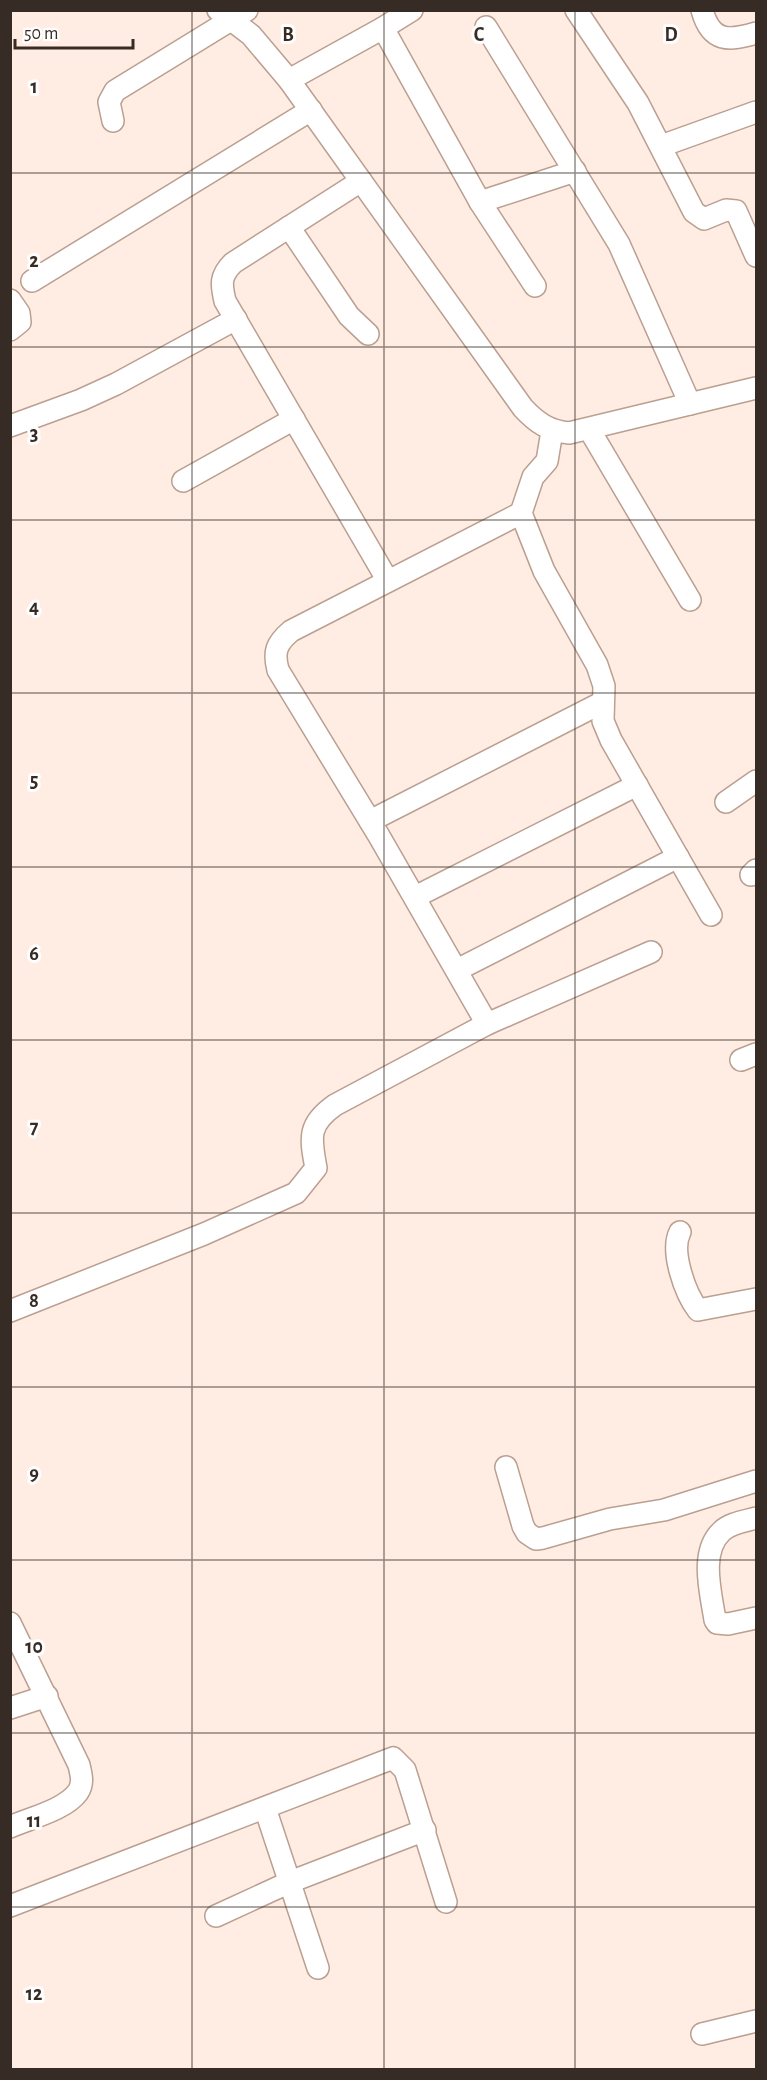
<svg xmlns="http://www.w3.org/2000/svg" width="767" height="2080" font-family="'Alegreya Sans',sans-serif">
<style>
.lines{fill:none;stroke-linecap:round;stroke-linejoin:round}
.minor-casing{stroke:#bb9f90;stroke-width:24}
.minor{stroke:#fff;stroke-width:21}
.grid{fill:none;stroke:#362b25;stroke-width:1.5;stroke-opacity:0.55}
.grid-label{font-size:20px;text-anchor:middle;font-weight:bold;fill:#362b25;stroke:#fefefe;stroke-width:6;stroke-linejoin:round;paint-order:stroke}
</style>
<rect width="100%" height="100%" fill="#ffede3"/>
<g class="lines">
<defs>
<g id="minor">
<path d="M218,10L251,35L289,80L523,408C537,423 549,431 569,433L756,388"/>
<path d="M412,10L383,28L480,202L535,286"/>
<path d="M576,10L638,103L694,212L704,219L726,210L736,211L756,256"/>
<path d="M702,10C711,43 729,41 756,33"/>
<path d="M486,27L619,244L690,404"/>
<path d="M289,80L383,28"/>
<path d="M113,121L109,102L115,91L247,10"/>
<path d="M661,146L756,112"/>
<path d="M361,181L233,263C220,276 221,284 225,301L388,581"/>
<path d="M480,202L575,171"/>
<path d="M289,227L349,316L368,334"/>
<path d="M32,281L311,110"/>
<path d="M10,300L19,313L20,322L10,330"/>
<path d="M10,426L81,400L116,384L236,319"/>
<path d="M589,429L690,600"/>
<path d="M552,431L547,461L533,477L521,513L544,571L597,665L604,686L603,721L611,740L711,915"/>
<path d="M183,481L294,419"/>
<path d="M726,802L756,781"/>
<path d="M370,821L603,702"/>
<path d="M751,875L756,870"/>
<path d="M415,897L637,785"/>
<path d="M457,970L678,857"/>
<path d="M487,1024L379,836L278,670C273,651 277,643 291,631L521,513"/>
<path d="M741,1060L756,1054"/>
<path d="M680,1232C670,1251 685,1293 698,1310L756,1299"/>
<path d="M10,1311L204,1234L296,1193L316,1168C310,1137 308,1124 335,1105L487,1024L651,952"/>
<path d="M506,1467L523,1526L527,1533L536,1539L543,1538L610,1519L664,1510L756,1481"/>
<path d="M756,1518C746,1521 730,1523 722,1531C699,1552 711,1593 715,1620L717,1623L728,1624L756,1618"/>
<path d="M10,1623L79,1765C81,1774 84,1783 78,1792C65,1810 30,1818 10,1827"/>
<path d="M10,1708L47,1696"/>
<path d="M265,1808L318,1968"/>
<path d="M10,1906L393,1758L405,1770L446,1902"/>
<path d="M216,1916L290,1882L425,1830"/>
<path d="M702,2034L756,2021"/>
</g>
</defs>
<use href="#minor" class="minor-casing"/>
<use href="#minor" class="minor"/>
</g>
<path class="grid" d="M192,10V2070M384,10V2070M575,10V2070M10,173H756M10,347H756M10,520H756M10,693H756M10,867H756M10,1040H756M10,1213H756M10,1387H756M10,1560H756M10,1733H756M10,1907H756"/>
<g class="grid-label">
<text x="288" y="41">B</text>
<text x="479" y="41">C</text>
<text x="671" y="41">D</text>
<text x="34" y="93">1</text>
<text x="34" y="267">2</text>
<text x="34" y="440">3</text>
<text x="34" y="613">4</text>
<text x="34" y="787">5</text>
<text x="34" y="960">6</text>
<text x="34" y="1133">7</text>
<text x="34" y="1307">8</text>
<text x="34" y="1480">9</text>
<text x="34" y="1653">10</text>
<text x="34" y="1827">11</text>
<text x="34" y="2000">12</text>
</g>
<rect width="767" height="2080" fill="none" stroke="#362b25" stroke-width="24"/>
<path d="M15 39v9h118v-9" fill="none" stroke="#362b25" stroke-width="3"/>
<text x="24" y="39" font-size="18" fill="#362b25" stroke="#fefefe" stroke-width="4.5" paint-order="stroke">50 m</text>
</svg>
